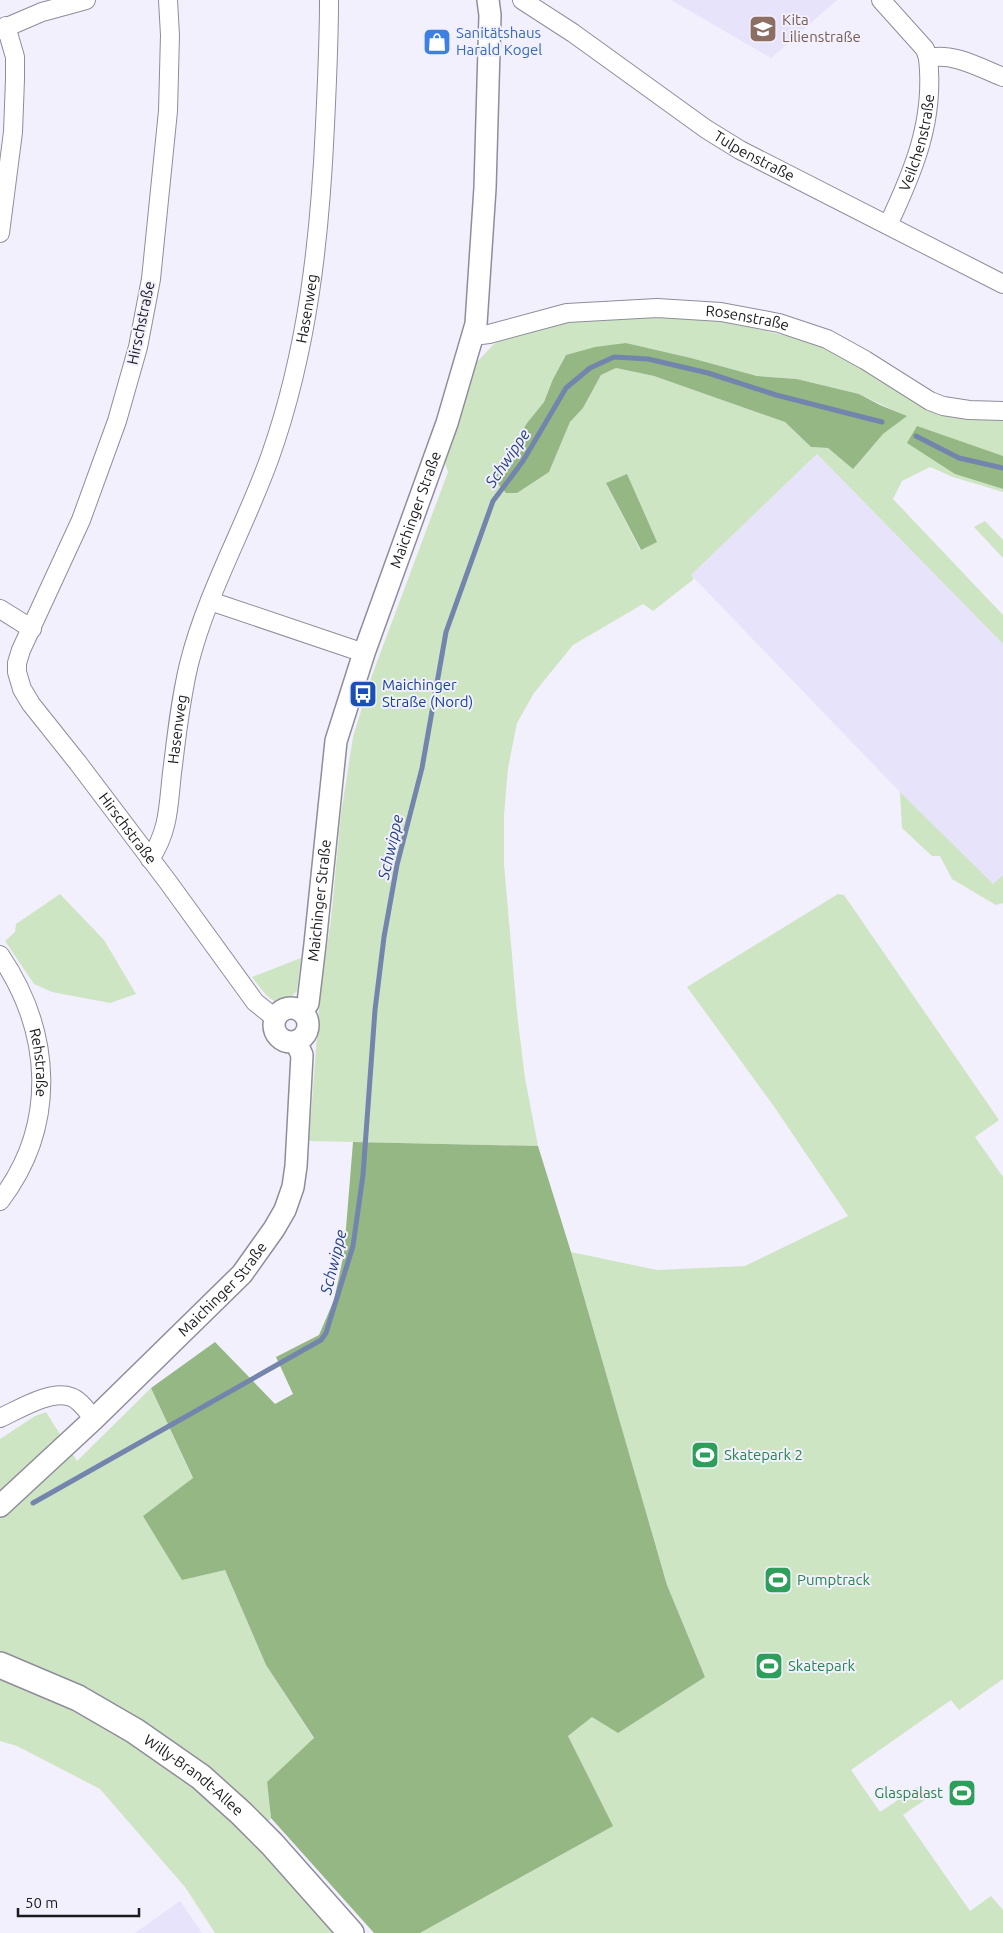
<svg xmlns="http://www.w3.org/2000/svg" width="1003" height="1933" font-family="Ubuntu,sans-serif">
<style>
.built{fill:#e7e3fb}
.green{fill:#cee5c4;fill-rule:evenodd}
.forest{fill:#94b784}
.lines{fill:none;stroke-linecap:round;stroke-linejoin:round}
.stream{stroke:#7385ac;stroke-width:5}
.minor-casing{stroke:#8f8d9b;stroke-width:20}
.tertiary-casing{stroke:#8f8d9b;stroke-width:24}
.secondary-casing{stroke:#8f8d9b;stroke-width:28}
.minor{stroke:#fff;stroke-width:18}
.tertiary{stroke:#fff;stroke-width:21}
.secondary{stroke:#fff;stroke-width:25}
.labels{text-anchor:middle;stroke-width:4;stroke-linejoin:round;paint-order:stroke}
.education-label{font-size:15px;fill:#785e54;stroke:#f1f0fc;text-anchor:start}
.shop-label{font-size:15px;fill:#366cbe;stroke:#f1f0fc;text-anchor:start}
.street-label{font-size:15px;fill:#1b1a1f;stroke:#f1f0fc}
.transit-label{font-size:15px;fill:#164399;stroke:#f1f0fc;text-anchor:start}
.leisure-label{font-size:15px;fill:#27864d;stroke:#f1f0fc;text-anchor:start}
.water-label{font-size:16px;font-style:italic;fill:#274382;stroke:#f1f0fc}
</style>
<rect width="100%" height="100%" fill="#f1f0fc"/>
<g class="built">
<path d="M671,0H837L771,58Z"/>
<path d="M817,454L1003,644V875L993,885L900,792L691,575Z"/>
<path d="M180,1901L202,1933H135Z"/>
</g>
<g class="green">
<path d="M654,315L708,320L737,324L827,346L944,414L1003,419V456L982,450L955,474L1003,489V492L953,477L930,467L902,481L893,499L1003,615V644L817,454L691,575L694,579L653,611L643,604L573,645L534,693L517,723L508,768L504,815V864L517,1013L525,1078L538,1146L309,1141L320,995L331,919L341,814L353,737L371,678L448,472L445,463L475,364L494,344L506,338L569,321ZM626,343L691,358L757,376L797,379L859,394L906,416L883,434L853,468L828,448L811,447L785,422L654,376L616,368L601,375L583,408L570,422L549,472L495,478L527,423L544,402L553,379L566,355ZM606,483L656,542L640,550Z"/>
<path d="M985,521L1003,540V558L974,527Z"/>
<path d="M900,792L993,884L1003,875V903L996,905L952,879L940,856H932L902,828Z"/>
<path d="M60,894L104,940L136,994L110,1003L52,992L34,984L5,941L15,932L16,924Z"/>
<path d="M838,894L844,895L999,1120L975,1137L1003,1177V1679L959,1710L951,1700L851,1770L880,1812L917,1787L926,1799L903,1815L970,1911L991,1896L1003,1910V1933H420L612,1826L568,1736L592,1717L705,1677L667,1585L571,1252L657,1270L745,1266L848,1216L773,1105L687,987Z"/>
<path d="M301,958L297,991C276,1015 266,995 252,977Z"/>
<path d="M151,1388L193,1479L143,1516L225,1570L266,1665L314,1739L267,1782L271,1818L252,1838L305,1897L334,1933H215L185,1887L100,1789L17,1746L0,1741V1439L35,1416L46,1412L77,1461Z"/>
</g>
<g class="forest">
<path d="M626,343L691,358L757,376L797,379L859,394L880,405L907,416L883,434L853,469L828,448L811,447L785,422L654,376L616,368L601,375L583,408L570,422L549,472L517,493H506L494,479L527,423L544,402L553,379L566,355L595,347Z"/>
<path d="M917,426L1003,456V489L955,474L907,443Z"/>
<path d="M627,474L657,542L641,550L606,483Z"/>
<path d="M353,1142L538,1146L571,1252L667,1585L705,1677L618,1733L592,1717L568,1736L613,1826L420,1933H374L271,1818L267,1782L314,1738L266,1665L225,1570L182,1580L143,1516L193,1478L151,1388L215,1342L275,1404L293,1394L276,1357L319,1335L334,1300L344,1253Z"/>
</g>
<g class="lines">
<g class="stream">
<path d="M916,436L959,458L1003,468"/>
<path d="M33,1503L321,1340L326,1333L353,1246L363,1175L375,1010L384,937L397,865L422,768L446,632L493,501L523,461L566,388L590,368L614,357L648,359L708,373L776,395L882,422"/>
</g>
<defs>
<g id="minor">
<path id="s1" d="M168,0L170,35L168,111L151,279L138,347L117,421L81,520L21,650L17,663V672L22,689L31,704L78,763L168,882L255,1002L275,1018"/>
<path id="s2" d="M522,0L573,33L706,129L740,150L1003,284"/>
<path d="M881,0L925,49L928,58C953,52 980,68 1003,77"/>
<path d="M0,30L42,12L86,0"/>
<path id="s3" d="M888,225C914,170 935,120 928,58"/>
<path d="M0,233L13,132L15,79V57L6,26"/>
<path id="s4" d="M473,336L489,334L567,313L657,308L721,312L779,323L827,339L865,360L930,401L943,406L969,410L1003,411"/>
<path d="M210,601L364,653"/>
<path d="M0,609L32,629"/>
<path id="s5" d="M150,859C171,828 168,800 173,765C177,731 181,697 189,664C207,592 245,527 270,457C308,350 320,237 325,125C327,83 329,42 329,0"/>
<path id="s6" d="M0,955C52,1032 58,1125 0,1201"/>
<path d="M0,1418C18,1410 51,1389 71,1397C80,1400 87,1411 94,1419"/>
</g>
<g id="tertiary">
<circle cx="291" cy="1025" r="17"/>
<path id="s7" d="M302,1012L308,1003L315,944L336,741L364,653L447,423L476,324L485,188L490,15L488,0"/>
<path id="s8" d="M0,1506L94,1419L242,1274L274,1229L285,1210L293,1187L296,1166L302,1055L296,1042"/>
</g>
<g id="secondary">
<path id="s9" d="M0,1665L78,1698L135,1731L201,1777L241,1813L272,1844L351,1933"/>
</g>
</defs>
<use href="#minor" class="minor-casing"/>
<use href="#tertiary" class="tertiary-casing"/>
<use href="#secondary" class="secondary-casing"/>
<use href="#minor" class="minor"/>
<use href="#tertiary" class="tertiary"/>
<use href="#secondary" class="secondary"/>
</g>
<defs>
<symbol id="school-square" viewBox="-11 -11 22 22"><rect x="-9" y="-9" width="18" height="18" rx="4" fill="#8d6e63" stroke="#f1f0fc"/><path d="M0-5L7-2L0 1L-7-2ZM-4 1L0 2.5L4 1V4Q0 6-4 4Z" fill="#fff"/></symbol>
<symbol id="shop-square" viewBox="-11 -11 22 22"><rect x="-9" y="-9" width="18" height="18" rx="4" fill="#3f7fe0" stroke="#f1f0fc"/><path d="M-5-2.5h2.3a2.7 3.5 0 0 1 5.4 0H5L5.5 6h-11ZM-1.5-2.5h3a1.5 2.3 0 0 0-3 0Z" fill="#fff"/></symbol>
<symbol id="bus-square" viewBox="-11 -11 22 22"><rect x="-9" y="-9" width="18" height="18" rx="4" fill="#1a4fb4" stroke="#f1f0fc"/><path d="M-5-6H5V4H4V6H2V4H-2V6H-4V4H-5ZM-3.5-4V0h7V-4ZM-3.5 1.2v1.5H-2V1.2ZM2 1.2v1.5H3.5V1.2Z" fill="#fff"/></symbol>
<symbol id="stadium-square" viewBox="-11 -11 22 22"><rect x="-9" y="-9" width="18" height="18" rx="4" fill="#2e9e5b" stroke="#f1f0fc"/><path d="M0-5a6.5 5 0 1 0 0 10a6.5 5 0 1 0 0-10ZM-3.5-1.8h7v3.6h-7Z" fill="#fff"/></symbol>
</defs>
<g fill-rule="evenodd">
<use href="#school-square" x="747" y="13" width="32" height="32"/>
<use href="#shop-square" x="421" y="26" width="32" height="32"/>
<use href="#bus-square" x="347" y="678" width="32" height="32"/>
<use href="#stadium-square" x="689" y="1439" width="32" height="32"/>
<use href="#stadium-square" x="762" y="1564" width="32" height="32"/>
<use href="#stadium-square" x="753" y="1650" width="32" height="32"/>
<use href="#stadium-square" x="946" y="1777" width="32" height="32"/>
</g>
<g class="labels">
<g class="education-label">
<text x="782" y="25">Kita<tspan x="782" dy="17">Lilienstraße</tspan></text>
</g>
<g class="shop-label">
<text x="456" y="38">Sanitätshaus<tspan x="456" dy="17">Harald Kogel</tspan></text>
</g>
<g class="street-label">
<text dy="5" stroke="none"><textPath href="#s3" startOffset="88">Veilchenstraße</textPath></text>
<text dy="5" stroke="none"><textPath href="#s2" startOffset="280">Tulpenstraße</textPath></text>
<text dy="5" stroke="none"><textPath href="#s5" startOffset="576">Hasenweg</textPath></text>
<text dy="5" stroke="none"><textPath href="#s4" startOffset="278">Rosenstraße</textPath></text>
<text transform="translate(141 323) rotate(-78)" y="5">Hirschstraße</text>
<text dy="5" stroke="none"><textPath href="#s7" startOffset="519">Maichinger Straße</textPath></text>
<text dy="5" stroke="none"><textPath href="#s5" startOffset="134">Hasenweg</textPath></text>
<text dy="5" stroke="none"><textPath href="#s1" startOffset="890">Hirschstraße</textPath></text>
<text dy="5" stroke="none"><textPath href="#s7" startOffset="114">Maichinger Straße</textPath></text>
<text dy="5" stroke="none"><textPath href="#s6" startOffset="116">Rehstraße</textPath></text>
<text dy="5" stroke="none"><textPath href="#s8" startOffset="311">Maichinger Straße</textPath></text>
<text dy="5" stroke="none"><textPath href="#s9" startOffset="224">Willy-Brandt-Allee</textPath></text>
</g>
<g class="transit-label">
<text x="382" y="690">Maichinger<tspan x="382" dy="17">Straße (Nord)</tspan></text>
</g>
<g class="leisure-label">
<text x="724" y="1460">Skatepark 2</text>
<text x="797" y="1585">Pumptrack</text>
<text x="788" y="1671">Skatepark</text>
<text x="943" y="1798" text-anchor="end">Glaspalast</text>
</g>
<g class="water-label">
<text transform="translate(507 458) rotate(-56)" y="6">Schwippe</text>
<text transform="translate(390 847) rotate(-77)" y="6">Schwippe</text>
<text transform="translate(333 1262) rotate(-76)" y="6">Schwippe</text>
</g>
</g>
<path d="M18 1908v8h121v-8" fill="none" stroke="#1b1a1f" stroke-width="2.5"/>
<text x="25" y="1908" font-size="15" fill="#1b1a1f" stroke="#f1f0fc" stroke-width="4" paint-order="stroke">50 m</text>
</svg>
